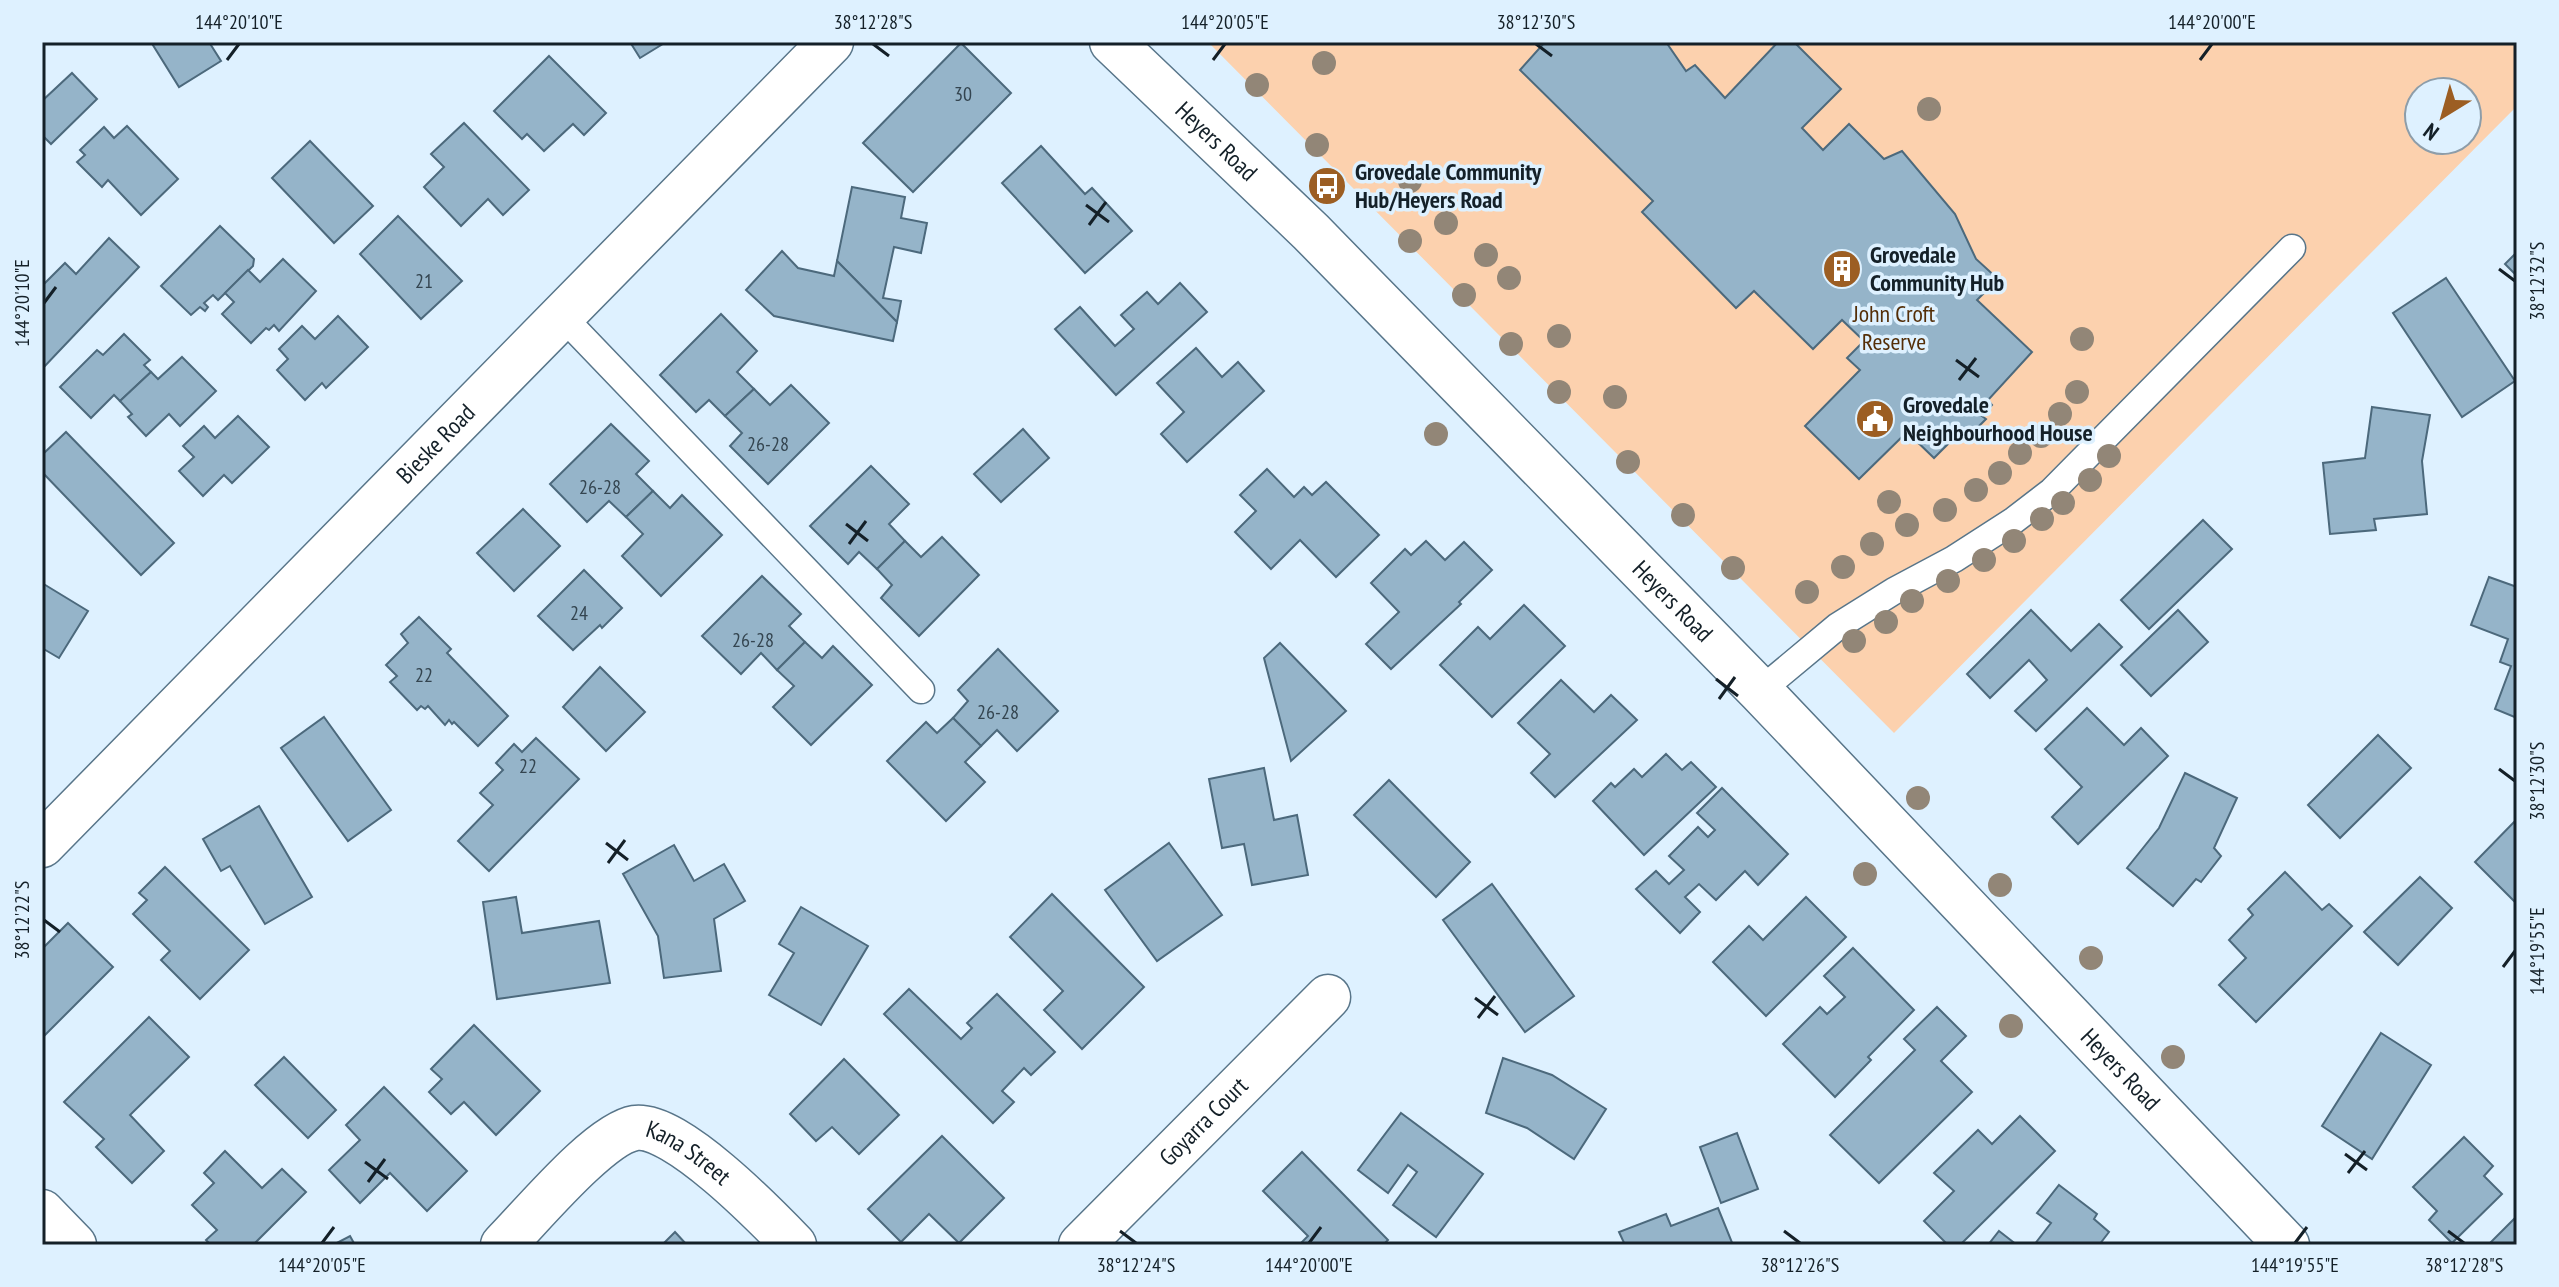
<svg xmlns="http://www.w3.org/2000/svg" width="2559" height="1287" font-family="'PT Sans Narrow',sans-serif">
<style>
.green{fill:#fcd1ae;fill-rule:evenodd}
.building{fill:#95b4c9;stroke:#4c697c;stroke-width:2}
.lines{fill:none;stroke-linecap:round;stroke-linejoin:round}
.lane-casing{stroke:#587589;stroke-width:29}
.street-casing{stroke:#587589;stroke-width:47}
.secondary-casing{stroke:#587589;stroke-width:47}
.lane{stroke:#fff;stroke-width:26}
.street{stroke:#fff;stroke-width:44}
.secondary{stroke:#fff;stroke-width:44}
.tree{fill:#928677}
.ticks{fill:none;stroke:#142028;stroke-width:3}
.labels{text-anchor:middle;stroke-width:7;stroke-linejoin:round;paint-order:stroke}
.number-label{font-size:20px;fill:#344550}
.street-label{font-size:24px;fill:#142028;stroke:#def1ff}
.poi-label{font-size:24px;font-weight:bold;fill:#142028;stroke:#def1ff;text-anchor:start}
.park-label{font-size:24px;fill:#542e07;stroke:#def1ff}
.neatline{fill:none;stroke:#142028;stroke-width:3}
.ticks-label{font-size:20px;text-anchor:middle;fill:#142028}
</style>
<rect width="100%" height="100%" fill="#def1ff"/>
<path class="green" d="M1208,42H2517V106L1894,733ZM2419,92H2467V140H2419Z"/>
<g class="building">
<path d="M151,42H209L221,61L179,87Z"/>
<path d="M630,42H666L640,58Z"/>
<path d="M1545,42H1666L1686,71L1695,65L1725,98L1778,42H1794L1841,89L1802,128L1823,150L1849,124L1884,159L1902,151L1955,214L1976,259L1998,279L1977,300L2032,352L1988,400L1992,405L1982,416L1986,419L1965,440L1959,433L1934,458L1907,432L1859,479L1805,426L1860,370L1847,358L1864,341L1842,320L1813,349L1754,291L1736,308L1642,212L1653,201L1520,70Z"/>
<path d="M961,43L1011,93L913,192L863,143Z"/>
<path d="M549,56L606,113L584,135L573,124L544,151L527,134L522,139L494,111Z"/>
<path d="M72,73L97,99L51,144L42,135V101Z"/>
<path d="M464,123L529,190L503,215L488,199L461,226L424,187L444,167L431,154Z"/>
<path d="M127,126L178,179L141,215L108,180L102,187L77,162L85,155L80,150L104,127L114,138Z"/>
<path d="M310,141L373,206L334,243L272,178Z"/>
<path d="M1041,146L1085,194L1092,188L1132,231L1085,273L1002,183Z"/>
<path d="M852,187L905,197L901,218L927,223L921,253L894,247L883,298L901,301L897,322L837,261Z"/>
<path d="M398,216L462,281L421,319L360,254Z"/>
<path d="M220,226L254,259L253,266L218,300L213,295L204,303L208,307L205,311L200,307L191,315L161,286Z"/>
<path d="M109,238L139,267L43,368L42,286L65,263L76,274Z"/>
<path d="M782,251L798,268L834,276L837,261L897,322L893,341L774,316L746,290Z"/>
<path d="M2517,252V276L2505,264Z"/>
<path d="M283,259L316,291L279,331L274,325L269,330L266,328L251,343L222,314L234,302L225,293L248,270L260,282Z"/>
<path d="M2446,278L2515,381L2462,417L2393,313Z"/>
<path d="M1180,283L1207,312L1116,395L1055,329L1080,307L1115,346L1134,329L1121,315L1147,292L1158,304Z"/>
<path d="M721,314L757,351L737,372L754,389L725,416L709,400L696,412L660,375Z"/>
<path d="M338,316L368,347L326,388L322,383L305,400L277,370L288,359L279,349L302,326L315,339Z"/>
<path d="M124,334L150,360L144,365L151,372L120,401L114,395L91,418L60,387L97,350L103,355Z"/>
<path d="M1196,348L1222,377L1238,362L1264,391L1187,462L1161,434L1184,412L1157,383Z"/>
<path d="M182,357L216,391L180,426L169,414L146,436L128,417L132,414L120,401L151,372L158,379Z"/>
<path d="M791,385L829,423L768,484L730,446L742,433L725,416L754,389L770,405Z"/>
<path d="M2372,407L2430,415L2422,461L2427,514L2374,519L2376,530L2330,534L2323,463L2365,458Z"/>
<path d="M238,416L269,447L232,483L224,475L203,496L179,471L194,457L183,446L204,426L215,438Z"/>
<path d="M611,424L649,461L636,474L653,491L626,517L609,501L587,522L550,484Z"/>
<path d="M1023,429L1049,458L1001,502L974,474Z"/>
<path d="M66,432L174,543L141,575L42,472V455Z"/>
<path d="M871,466L909,504L889,524L905,541L877,569L859,552L848,564L810,526Z"/>
<path d="M1267,469L1294,497L1304,487L1312,495L1326,482L1379,535L1336,577L1300,540L1271,569L1235,532L1256,511L1240,495Z"/>
<path d="M653,491L670,508L682,495L722,535L661,596L622,556L643,534L626,517Z"/>
<path d="M523,509L560,546L514,591L477,553Z"/>
<path d="M2203,520L2232,549L2149,629L2121,600Z"/>
<path d="M942,537L979,575L919,636L881,598L892,585L877,569L905,541L921,557Z"/>
<path d="M1426,541L1445,560L1464,542L1492,570L1459,602L1461,604L1391,669L1366,644L1399,612L1371,583L1405,549L1411,555Z"/>
<path d="M584,570L622,608L602,628L600,625L573,650L538,616Z"/>
<path d="M762,576L801,614L789,626L805,642L777,670L761,653L741,674L702,636Z"/>
<path d="M2489,577L2517,587V718L2495,709L2511,666L2500,662L2508,639L2471,625Z"/>
<path d="M42,583L88,611L59,658L42,648Z"/>
<path d="M1524,605L1565,646L1492,717L1440,665L1478,627L1490,639Z"/>
<path d="M2031,610L2071,651L2099,624L2122,647L2036,731L2015,711L2047,680L2029,660L1990,698L1967,674Z"/>
<path d="M2178,610L2208,642L2151,696L2121,665Z"/>
<path d="M419,617L451,649L447,653L508,716L478,746L454,722L452,724L449,720L445,725L428,706L425,709L421,706L417,710L390,682L397,676L386,665L408,643L401,634Z"/>
<path d="M805,642L822,658L833,646L872,685L811,745L773,707L794,686L777,670Z"/>
<path d="M1280,643L1346,711L1291,761L1264,658Z"/>
<path d="M998,649L1058,711L1017,751L997,730L981,746L953,718L968,701L958,690Z"/>
<path d="M600,667L645,712L606,751L563,707Z"/>
<path d="M1561,680L1594,712L1611,695L1637,720L1555,797L1531,773L1550,754L1518,723Z"/>
<path d="M2087,708L2124,745L2141,728L2168,756L2078,844L2052,817L2082,787L2045,749Z"/>
<path d="M324,717L391,810L348,841L281,748Z"/>
<path d="M953,718L981,746L965,762L985,782L946,821L887,761L926,722L937,733Z"/>
<path d="M2378,735L2411,768L2340,838L2308,805Z"/>
<path d="M536,738L579,779L489,871L458,841L493,805L480,793L503,770L496,763L514,744L522,752Z"/>
<path d="M1666,754L1682,770L1691,762L1716,787L1644,855L1593,801L1611,783L1615,787L1634,769L1642,777Z"/>
<path d="M1264,768L1274,820L1297,815L1308,875L1252,885L1244,844L1222,848L1209,779Z"/>
<path d="M2185,773L2237,798L2214,848L2221,856L2201,882L2196,879L2173,906L2127,868L2159,828Z"/>
<path d="M1389,780L1470,862L1436,897L1354,815Z"/>
<path d="M1722,788L1788,854L1758,885L1745,871L1716,900L1699,884L1685,897L1700,912L1680,933L1636,889L1656,871L1669,884L1684,870L1669,856L1698,827L1708,837L1715,830L1697,813Z"/>
<path d="M259,806L312,897L265,924L230,866L221,871L203,839Z"/>
<path d="M2517,819V904L2475,862Z"/>
<path d="M1169,843L1222,915L1157,961L1105,890Z"/>
<path d="M674,845L694,881L724,864L745,901L714,919L721,971L664,978L658,936L623,874Z"/>
<path d="M165,867L249,950L200,999L161,960L170,951L133,914L147,900L139,893Z"/>
<path d="M2285,872L2322,910L2329,904L2352,926L2256,1022L2219,985L2246,958L2229,940L2253,915L2248,909Z"/>
<path d="M2420,877L2452,908L2398,965L2364,932Z"/>
<path d="M1492,884L1574,996L1525,1032L1443,920Z"/>
<path d="M1052,894L1144,987L1082,1049L1044,1010L1063,991L1010,937Z"/>
<path d="M516,897L522,933L599,921L610,983L497,999L483,902Z"/>
<path d="M1806,897L1846,937L1766,1016L1713,962L1749,926L1763,940Z"/>
<path d="M801,907L868,946L821,1025L769,995L794,953L779,944Z"/>
<path d="M68,923L113,967L42,1038V949Z"/>
<path d="M1853,948L1914,1010L1868,1057L1871,1060L1835,1097L1783,1044L1820,1007L1827,1014L1845,997L1824,976Z"/>
<path d="M909,989L961,1039L972,1028L967,1023L997,994L1055,1052L1031,1075L1024,1068L1002,1091L1014,1102L993,1123L884,1014Z"/>
<path d="M1937,1007L1966,1036L1941,1061L1972,1092L1879,1183L1830,1135L1915,1050L1904,1039Z"/>
<path d="M149,1017L189,1057L130,1115L164,1151L132,1183L96,1147L104,1139L64,1102Z"/>
<path d="M474,1025L540,1091L496,1135L464,1102L451,1114L429,1092L442,1079L431,1069Z"/>
<path d="M2381,1033L2431,1065L2372,1159L2322,1126Z"/>
<path d="M284,1057L336,1110L308,1138L255,1085Z"/>
<path d="M1503,1058L1552,1075L1606,1109L1574,1159L1527,1128L1486,1113Z"/>
<path d="M844,1059L899,1115L859,1154L832,1127L816,1141L790,1114Z"/>
<path d="M384,1087L467,1171L427,1211L390,1173L360,1203L329,1170L360,1140L346,1125Z"/>
<path d="M1401,1113L1483,1174L1436,1237L1393,1205L1417,1172L1408,1165L1388,1193L1358,1170Z"/>
<path d="M2020,1116L2055,1151L1960,1245H1948L1924,1221L1954,1191L1934,1173L1978,1130L1992,1144Z"/>
<path d="M1737,1133L1758,1189L1721,1203L1700,1147Z"/>
<path d="M942,1136L1004,1198L959,1243L929,1214L901,1242L868,1209Z"/>
<path d="M2464,1137L2493,1166L2484,1176L2502,1194L2452,1243L2429,1220L2437,1211L2413,1187Z"/>
<path d="M225,1151L262,1188L282,1169L306,1192L253,1245H211L206,1240L217,1230L192,1205L214,1183L204,1173Z"/>
<path d="M1302,1152L1388,1240L1383,1245H1299L1308,1236L1263,1191Z"/>
<path d="M2059,1185L2097,1214L2094,1219L2109,1232L2099,1245H2077L2074,1243L2072,1245H2034L2051,1223L2037,1213Z"/>
<path d="M1718,1208L1733,1245H1625L1619,1232L1666,1214L1671,1226Z"/>
<path d="M2517,1216V1245H2488Z"/>
<path d="M1999,1231L2017,1245H1988Z"/>
<path d="M675,1232L687,1245H662Z"/>
<path d="M350,1236L355,1245H333Z"/>
</g>
<g class="lines">
<defs>
<g id="lane">
<path d="M562,316L921,690"/>
<path d="M1760,691L1838,626L1894,591L1954,559L2013,521L2052,491L2292,248"/>
</g>
<g id="street">
<path id="s1" d="M42,845L831,42"/>
<path d="M42,1212L74,1245"/>
<path id="s2" d="M503,1245C531,1217 599,1134 635,1128C675,1122 766,1216 794,1245"/>
<path id="s3" d="M1081,1245L1328,997"/>
</g>
<g id="secondary">
<path id="s4" d="M1112,42L1311,232L1760,691L2287,1245"/>
</g>
</defs>
<use href="#lane" class="lane-casing"/>
<use href="#street" class="street-casing"/>
<use href="#secondary" class="secondary-casing"/>
<use href="#lane" class="lane"/>
<use href="#street" class="street"/>
<use href="#secondary" class="secondary"/>
</g>
<g class="tree">
<circle cx="1324" cy="63" r="12"/>
<circle cx="1257" cy="85" r="12"/>
<circle cx="1929" cy="109" r="12"/>
<circle cx="1317" cy="145" r="12"/>
<circle cx="1410" cy="181" r="12"/>
<circle cx="1446" cy="223" r="12"/>
<circle cx="1410" cy="241" r="12"/>
<circle cx="1486" cy="255" r="12"/>
<circle cx="1509" cy="278" r="12"/>
<circle cx="1464" cy="295" r="12"/>
<circle cx="1559" cy="336" r="12"/>
<circle cx="2082" cy="339" r="12"/>
<circle cx="1511" cy="344" r="12"/>
<circle cx="1559" cy="392" r="12"/>
<circle cx="2077" cy="392" r="12"/>
<circle cx="1615" cy="397" r="12"/>
<circle cx="2060" cy="414" r="12"/>
<circle cx="1436" cy="434" r="12"/>
<circle cx="2041" cy="436" r="12"/>
<circle cx="2020" cy="453" r="12"/>
<circle cx="2109" cy="456" r="12"/>
<circle cx="1628" cy="462" r="12"/>
<circle cx="2000" cy="473" r="12"/>
<circle cx="2090" cy="480" r="12"/>
<circle cx="1976" cy="490" r="12"/>
<circle cx="1889" cy="502" r="12"/>
<circle cx="2063" cy="503" r="12"/>
<circle cx="1945" cy="510" r="12"/>
<circle cx="1683" cy="515" r="12"/>
<circle cx="2042" cy="519" r="12"/>
<circle cx="1907" cy="525" r="12"/>
<circle cx="2014" cy="541" r="12"/>
<circle cx="1872" cy="544" r="12"/>
<circle cx="1984" cy="560" r="12"/>
<circle cx="1843" cy="567" r="12"/>
<circle cx="1733" cy="568" r="12"/>
<circle cx="1948" cy="581" r="12"/>
<circle cx="1807" cy="592" r="12"/>
<circle cx="1912" cy="601" r="12"/>
<circle cx="1886" cy="622" r="12"/>
<circle cx="1854" cy="641" r="12"/>
<circle cx="1918" cy="798" r="12"/>
<circle cx="1865" cy="874" r="12"/>
<circle cx="2000" cy="885" r="12"/>
<circle cx="2091" cy="958" r="12"/>
<circle cx="2011" cy="1026" r="12"/>
<circle cx="2173" cy="1057" r="12"/>
</g>
<path class="ticks" d="M873,44L889,56M1536,44L1552,56M227,60L239,44M1213,60L1225,44M2200,60L2212,44M1086,205L1109,222M1089,225L1106,202M2499,269L2515,281M44,303L56,287M1956,360L1979,377M1959,380L1976,358M846,524L868,541M849,544L866,521M1716,679L1738,696M1719,699L1735,677M2499,769L2515,781M606,843L628,860M608,863L625,840M44,920L60,932M2503,967L2515,951M1475,998L1498,1015M1478,1018L1495,996M2345,1154L2367,1170M365,1162L388,1179M2348,1173L2365,1151M368,1182L385,1159M1120,1231L1136,1243M1784,1231L1800,1243M2448,1231L2464,1243M322,1243L334,1227M1309,1243L1321,1227M2295,1243L2307,1227"/>
<defs>
<symbol id="bus-disc" viewBox="-11 -11 22 22"><circle r="9.5" fill="#9c5e23" stroke="#def1ff"/><path d="M-5-6H5V4H4V6H2V4H-2V6H-4V4H-5ZM-3.5-4V0h7V-4ZM-3.5 1.2v1.5H-2V1.2ZM2 1.2v1.5H3.5V1.2Z" fill="#fff"/></symbol>
<symbol id="building-disc" viewBox="-11 -11 22 22"><circle r="9.5" fill="#9c5e23" stroke="#def1ff"/><path d="M-4-6H4V6H1V3H-1V6H-4ZM-2.5-4.3h1.7v1.8h-1.7ZM.8-4.3h1.7v1.8H.8ZM-2.5-1h1.7V.8h-1.7ZM.8-1h1.7V.8H.8Z" fill="#fff"/></symbol>
<symbol id="civic-disc" viewBox="-11 -11 22 22"><circle r="9.5" fill="#9c5e23" stroke="#def1ff"/><path d="M-.6-6.5H3V-4.5H.6V-3L4-1V1h2V6H-6V1h2V-1L-.6-3ZM-1.2 2.5V6h2.4V2.5Z" fill="#fff"/></symbol>
</defs>
<g fill-rule="evenodd">
<use href="#bus-disc" x="1305" y="164" width="44" height="44"/>
<use href="#building-disc" x="1820" y="247" width="44" height="44"/>
<use href="#civic-disc" x="1853" y="397" width="44" height="44"/>
</g>
<g class="labels">
<g class="number-label">
<text x="963" y="101">30</text>
<text x="424" y="288">21</text>
<text x="768" y="451">26-28</text>
<text x="600" y="494">26-28</text>
<text x="579" y="620">24</text>
<text x="753" y="647">26-28</text>
<text x="424" y="682">22</text>
<text x="998" y="719">26-28</text>
<text x="528" y="773">22</text>
</g>
<g class="street-label">
<text dy="8" stroke="none"><textPath href="#s4" startOffset="144">Heyers Road</textPath></text>
<text dy="8" stroke="none"><textPath href="#s1" startOffset="562">Bieske Road</textPath></text>
<text dy="8" stroke="none"><textPath href="#s4" startOffset="792">Heyers Road</textPath></text>
<text dy="8" stroke="none"><textPath href="#s4" startOffset="1440">Heyers Road</textPath></text>
<text dy="8" stroke="none"><textPath href="#s3" startOffset="174">Goyarra Court</textPath></text>
<text dy="8" stroke="none"><textPath href="#s2" startOffset="238">Kana Street</textPath></text>
</g>
<g class="poi-label">
<text x="1355" y="180">Grovedale Community<tspan x="1355" dy="28">Hub/Heyers Road</tspan></text>
<text x="1870" y="263">Grovedale<tspan x="1870" dy="28">Community Hub</tspan></text>
<text x="1903" y="413">Grovedale<tspan x="1903" dy="28">Neighbourhood House</tspan></text>
</g>
<g class="park-label">
<text x="1894" y="322">John Croft<tspan x="1894" dy="28">Reserve</tspan></text>
</g>
</g>
<rect width="2559" height="1287" fill="none" stroke="#def1ff" stroke-width="88"/>
<g transform="translate(2443 116) rotate(217)"><circle r="38" fill="#def1ff" stroke="#8d9da9" stroke-width="2"/>
<path d="M0-6L14 30L0 20L-14 30Z" fill="#9c5e23"/>
<text y="-12" font-size="22" font-weight="bold" text-anchor="middle" fill="#142028">N</text>
</g>
<rect x="44" y="44" width="2471" height="1199" class="neatline"/>
<g class="ticks-label">
<text x="239" y="29">144°20'10"E</text>
<text x="873" y="29">38°12'28"S</text>
<text x="1225" y="29">144°20'05"E</text>
<text x="1536" y="29">38°12'30"S</text>
<text x="2212" y="29">144°20'00"E</text>
<text transform="translate(2537 281) rotate(-90)" y="7">38°12'32"S</text>
<text transform="translate(22 303) rotate(-90)" y="7">144°20'10"E</text>
<text transform="translate(2537 781) rotate(-90)" y="7">38°12'30"S</text>
<text transform="translate(22 920) rotate(-90)" y="7">38°12'22"S</text>
<text transform="translate(2537 951) rotate(-90)" y="7">144°19'55"E</text>
<text x="322" y="1272">144°20'05"E</text>
<text x="1136" y="1272">38°12'24"S</text>
<text x="1309" y="1272">144°20'00"E</text>
<text x="1800" y="1272">38°12'26"S</text>
<text x="2295" y="1272">144°19'55"E</text>
<text x="2464" y="1272">38°12'28"S</text>
</g>
</svg>
